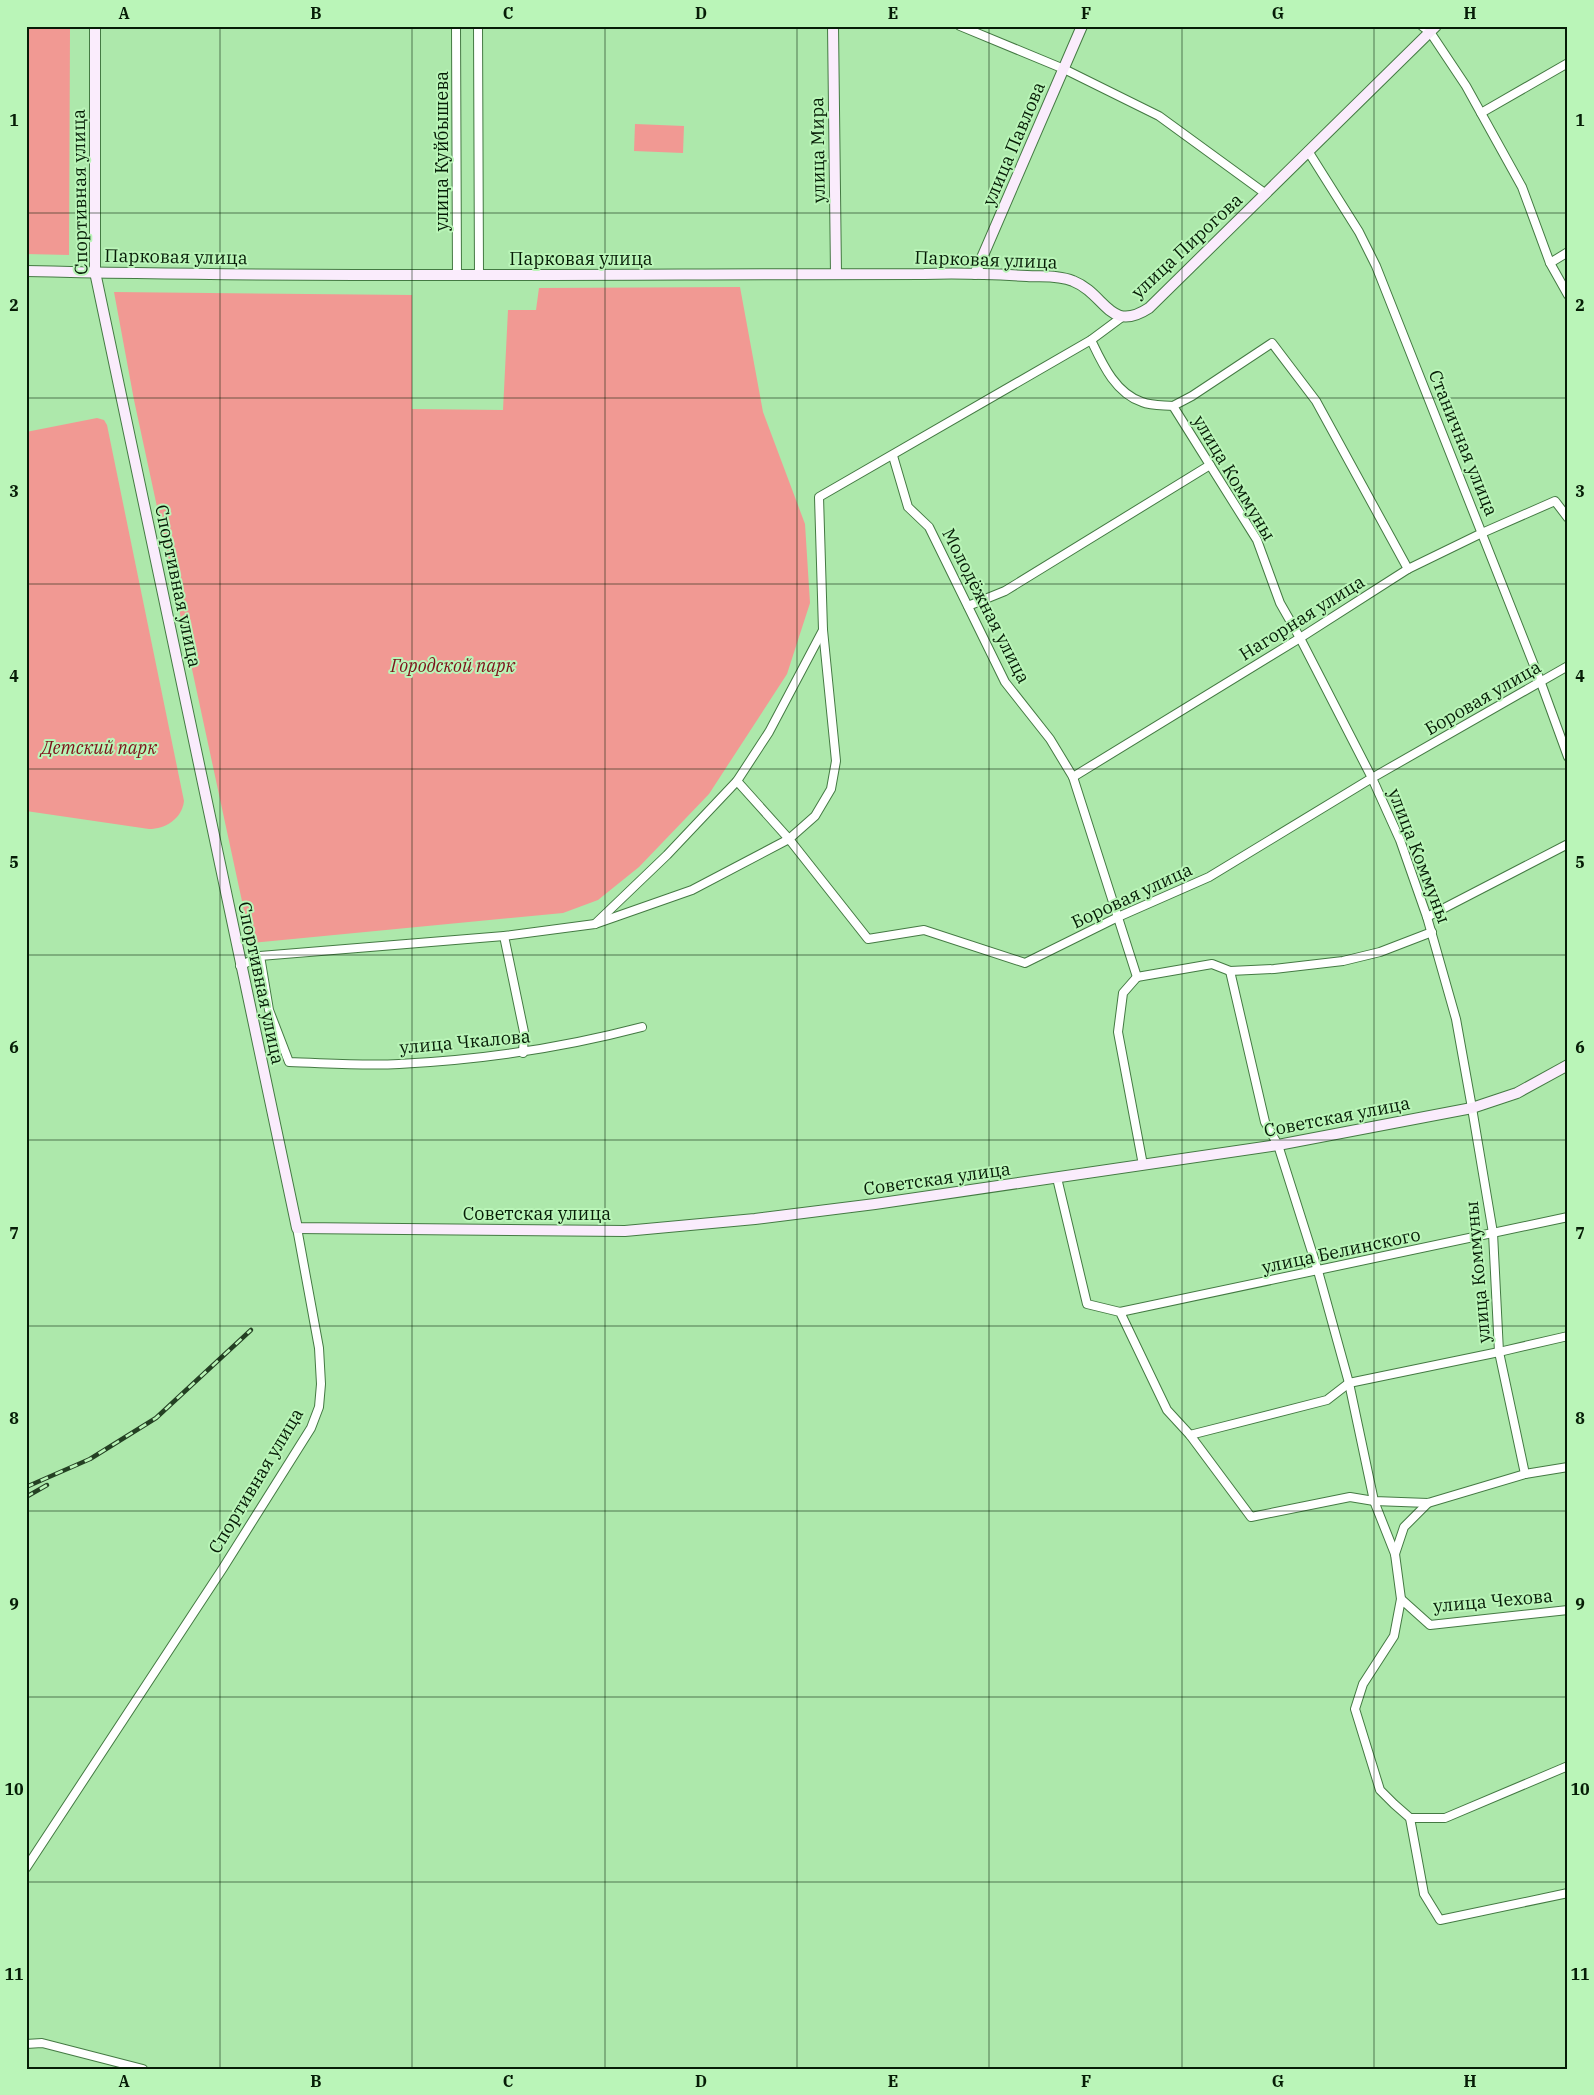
<svg xmlns="http://www.w3.org/2000/svg" width="1594" height="2095" font-family="'IBM Plex Serif',serif">
<style>
.green{fill:#f19993}
.lines{fill:none;stroke-linecap:round;stroke-linejoin:round}
.street-casing{stroke:#447a43;stroke-width:10}
.secondary-casing{stroke:#447a43;stroke-width:12}
.street{stroke:#fff;stroke-width:8}
.secondary{stroke:#faecfc;stroke-width:10}
.rail-casing{stroke:#244023;stroke-width:4.5}
.rail{stroke:#baf5b8;stroke-width:2.5;stroke-dasharray:8;stroke-linecap:butt}
.grid{fill:none;stroke:#061c06;stroke-width:1;stroke-opacity:0.55}
.labels{text-anchor:middle;stroke-width:4;stroke-linejoin:round;paint-order:stroke}
.street-label{font-size:18px;fill:#061c06;stroke:#baf5b8}
.park-label{font-size:18px;font-style:italic;fill:#7d131b;stroke:#baf5b8}
.neatline{fill:none;stroke:#061c06;stroke-width:2}
.grid-label{font-size:16px;text-anchor:middle;font-weight:bold;fill:#061c06}
</style>
<rect width="100%" height="100%" fill="#ade8ab"/>
<g class="green">
<path d="M26,26H62V29H70L69,255L26,254Z"/>
<path d="M635,124L684,126L683,153L634,151Z"/>
<path d="M740,287L763,412L805,524L810,603L787,674L709,794L639,867L598,900L563,913L251,943L134,400L114,292L412,295V409L503,410L508,310H536L539,288Z"/>
<path d="M97,418L104,420L107,425L184,801C182,819 165,829 149,829L26,811V432Z"/>
</g>
<g class="lines">
<defs>
<g id="street">
<path d="M456,26L457,276"/>
<path d="M478,26L479,276"/>
<path d="M960,26L1064,69L1159,116L1266,194"/>
<path d="M1422,26L1430,32L1466,86L1522,187L1550,263L1568,295"/>
<path d="M1481,113L1568,63"/>
<path d="M1308,151L1359,232L1376,266L1541,683L1568,757"/>
<path d="M1550,263L1568,252"/>
<path d="M1091,340C1102,363 1115,393 1142,402C1152,406 1163,405 1173,406L1257,540L1280,603L1300,638L1372,778L1400,840L1427,917L1456,1019L1472,1108L1493,1233L1499,1352L1525,1474"/>
<path d="M1173,406L1192,396L1272,343L1316,401L1408,569"/>
<path d="M893,456L908,507L929,527L1005,682L1050,739L1073,777L1137,977"/>
<path d="M968,606L1005,591L1210,465"/>
<path d="M1073,777L1300,638L1408,569L1482,533L1555,501L1568,518"/>
<path d="M737,781L789,839L868,939L924,930L1025,963L1118,917L1209,877L1372,778L1568,666"/>
<path d="M1427,917L1568,844"/>
<path d="M595,924L667,855L737,781L769,732L823,630L819,497L1091,340L1122,317"/>
<path d="M504,936L524,1032L523,1053"/>
<path d="M260,956L269,1010L289,1062C325,1063 362,1066 399,1064C481,1060 562,1048 642,1027"/>
<path d="M240,966L260,956L504,936L595,924L692,890L789,839L815,816L831,789L836,761L823,630"/>
<path d="M1230,971L1265,1122L1278,1145L1318,1271L1349,1383L1374,1501L1395,1554L1401,1599"/>
<path d="M1137,977L1212,964L1230,971L1274,969L1343,961L1380,952L1432,932"/>
<path d="M1137,977L1123,993L1118,1032L1143,1165"/>
<path d="M1057,1178L1087,1304L1120,1312L1167,1410L1190,1435L1251,1517L1350,1497L1374,1501L1428,1503L1525,1474L1568,1467"/>
<path d="M1120,1312L1568,1217"/>
<path d="M1190,1435L1327,1400L1349,1383L1499,1352L1568,1336"/>
<path d="M1395,1554L1404,1527L1428,1503"/>
<path d="M1568,1610L1430,1625L1401,1599L1394,1636L1363,1684L1355,1709L1380,1790L1394,1804L1410,1818L1424,1894L1440,1920L1568,1893"/>
<path d="M1410,1818H1445L1568,1766"/>
<path d="M26,1868L223,1568L311,1428L319,1407L321,1384L319,1348L297,1228"/>
<path d="M26,2044L42,2043L143,2069"/>
</g>
<g id="secondary">
<path d="M95,26V272L297,1228L625,1231L755,1219L875,1204L1278,1145L1472,1108L1517,1093L1568,1065"/>
<path d="M833,26L836,274"/>
<path d="M26,271C326,278 625,274 924,274C959,273 993,274 1027,276C1042,277 1059,275 1073,281C1106,294 1109,334 1149,308L1436,26"/>
<path d="M975,274L1082,26"/>
</g>
</defs>
<use href="#street" class="street-casing"/>
<use href="#secondary" class="secondary-casing"/>
<use href="#street" class="street"/>
<use href="#secondary" class="secondary"/>
<defs>
<g id="rail">
<path d="M26,1487L90,1459L156,1418L251,1330"/>
<path d="M26,1497L47,1485"/>
</g>
</defs>
<use href="#rail" class="rail-casing"/>
<use href="#rail" class="rail"/>
</g>
<path class="grid" d="M220,26V2069M412,26V2069M605,26V2069M797,26V2069M989,26V2069M1182,26V2069M1374,26V2069M26,213H1568M26,398H1568M26,584H1568M26,769H1568M26,955H1568M26,1140H1568M26,1326H1568M26,1511H1568M26,1697H1568M26,1882H1568"/>
<g class="labels">
<g class="street-label">
<text transform="translate(1014 144) rotate(-67)" y="6">улица Павлова</text>
<text transform="translate(818 150) rotate(-91)" y="6">улица Мира</text>
<text transform="translate(442 151) rotate(-90)" y="6">улица Куйбышева</text>
<text transform="translate(80 192) rotate(-91)" y="6">Спортивная улица</text>
<text transform="translate(1187 246) rotate(-43)" y="6">улица Пирогова</text>
<text transform="translate(176 257) rotate(1)" y="6">Парковая улица</text>
<text x="581" y="265">Парковая улица</text>
<text transform="translate(986 260) rotate(2)" y="6">Парковая улица</text>
<text transform="translate(1463 443) rotate(68)" y="6">Станичная улица</text>
<text transform="translate(1234 478) rotate(59)" y="6">улица Коммуны</text>
<text transform="translate(178 586) rotate(78)" y="6">Спортивная улица</text>
<text transform="translate(986 606) rotate(63)" y="6">Молодёжная улица</text>
<text transform="translate(1302 618) rotate(-32)" y="6">Нагорная улица</text>
<text transform="translate(1483 698) rotate(-30)" y="6">Боровая улица</text>
<text transform="translate(1419 856) rotate(69)" y="6">улица Коммуны</text>
<text transform="translate(1132 896) rotate(-25)" y="6">Боровая улица</text>
<text transform="translate(261 983) rotate(78)" y="6">Спортивная улица</text>
<text transform="translate(465 1042) rotate(-5)" y="6">улица Чкалова</text>
<text transform="translate(1337 1117) rotate(-11)" y="6">Советская улица</text>
<text transform="translate(937 1179) rotate(-8)" y="6">Советская улица</text>
<text x="537" y="1220">Советская улица</text>
<text transform="translate(1341 1251) rotate(-12)" y="6">улица Белинского</text>
<text transform="translate(1478 1272) rotate(-95)" y="6">улица Коммуны</text>
<text transform="translate(256 1481) rotate(-59)" y="6">Спортивная улица</text>
<text transform="translate(1493 1601) rotate(-5)" y="6">улица Чехова</text>
</g>
<g class="park-label">
<text x="453" y="672">Городской парк</text>
<text x="99" y="754">Детский парк</text>
</g>
</g>
<rect width="1594" height="2095" fill="none" stroke="#baf5b8" stroke-width="55"/>
<rect x="28" y="28" width="1538" height="2040" class="neatline"/>
<g class="grid-label">
<text x="124" y="19">A</text>
<text x="316" y="19">B</text>
<text x="508" y="19">C</text>
<text x="701" y="19">D</text>
<text x="893" y="19">E</text>
<text x="1086" y="19">F</text>
<text x="1278" y="19">G</text>
<text x="1470" y="19">H</text>
<text x="14" y="126">1</text>
<text x="1580" y="126">1</text>
<text x="14" y="311">2</text>
<text x="1580" y="311">2</text>
<text x="14" y="497">3</text>
<text x="1580" y="497">3</text>
<text x="14" y="682">4</text>
<text x="1580" y="682">4</text>
<text x="14" y="868">5</text>
<text x="1580" y="868">5</text>
<text x="14" y="1053">6</text>
<text x="1580" y="1053">6</text>
<text x="14" y="1239">7</text>
<text x="1580" y="1239">7</text>
<text x="14" y="1424">8</text>
<text x="1580" y="1424">8</text>
<text x="14" y="1610">9</text>
<text x="1580" y="1610">9</text>
<text x="14" y="1795">10</text>
<text x="1580" y="1795">10</text>
<text x="14" y="1980">11</text>
<text x="1580" y="1980">11</text>
<text x="124" y="2087">A</text>
<text x="316" y="2087">B</text>
<text x="508" y="2087">C</text>
<text x="701" y="2087">D</text>
<text x="893" y="2087">E</text>
<text x="1086" y="2087">F</text>
<text x="1278" y="2087">G</text>
<text x="1470" y="2087">H</text>
</g>
</svg>
